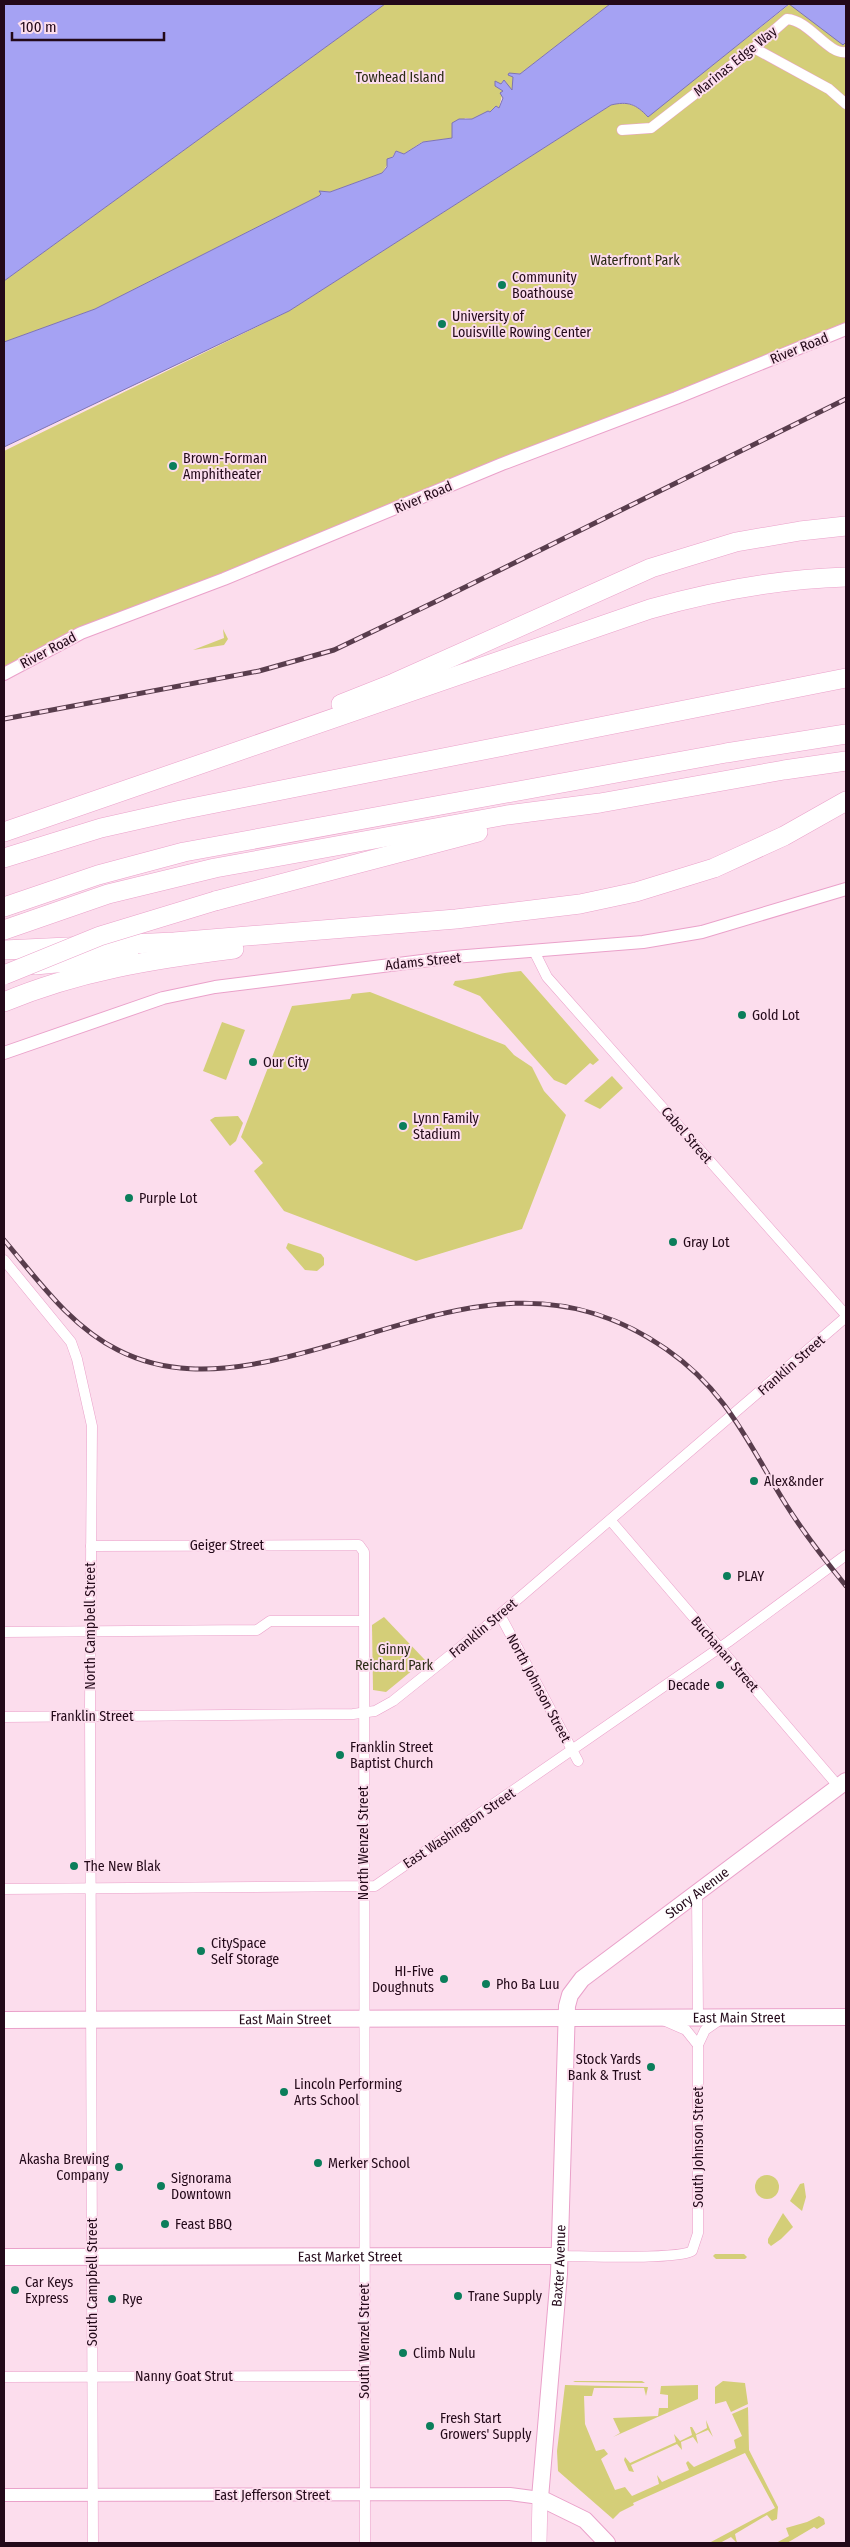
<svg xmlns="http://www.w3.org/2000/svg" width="850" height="2547" font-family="'Fira Sans Condensed',sans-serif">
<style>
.green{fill:#d4ce78}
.water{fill:#a5a2f3;stroke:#7e74b2}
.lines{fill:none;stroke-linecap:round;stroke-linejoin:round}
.minor-casing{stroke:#eaa1ca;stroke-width:11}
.tertiary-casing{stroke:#eaa1ca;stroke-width:14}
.secondary-casing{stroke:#eaa1ca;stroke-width:16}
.primary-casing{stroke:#eaa1ca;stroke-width:18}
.motorway-casing{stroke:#eaa1ca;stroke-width:20}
.minor{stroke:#fff;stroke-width:10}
.tertiary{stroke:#fff;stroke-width:12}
.secondary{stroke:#fff;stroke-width:15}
.primary{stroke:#fff;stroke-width:16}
.motorway{stroke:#fff;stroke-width:19}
.rail-casing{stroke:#593d4d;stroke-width:5}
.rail{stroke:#fcdded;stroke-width:3;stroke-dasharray:9;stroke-linecap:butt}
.motorway-bridge-casing{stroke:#eaa1ca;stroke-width:20;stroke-linecap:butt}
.motorway-bridge{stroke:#fff;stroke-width:19}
.poi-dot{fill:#0b7e5b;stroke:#fcdded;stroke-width:2}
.labels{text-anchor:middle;stroke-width:4;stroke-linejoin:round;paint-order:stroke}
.street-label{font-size:14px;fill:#230919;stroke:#fcdded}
.park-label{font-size:14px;fill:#2b2a15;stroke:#fcdded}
.poi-label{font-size:14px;fill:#230919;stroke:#fcdded;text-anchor:start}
</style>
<rect width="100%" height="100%" fill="#fcdded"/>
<g class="green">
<path d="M385,4H610L520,74L515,73L512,90H510L504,80L499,86L503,91L499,108L472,119L465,118L452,138L422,142L404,154L396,151L382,173L330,192L323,191L319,196L95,309L4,342V281Z"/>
<path d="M790,4L843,44L846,42V330L81,633L4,674V451L289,311L611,105C629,101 636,105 648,116Z"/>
<path d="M223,629L228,639L224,645L193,650L224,638Z"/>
<path d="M521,971L599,1060L593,1065L590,1063L566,1085L554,1080L480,996L453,985L455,981C478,979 498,973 521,971Z"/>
<path d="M370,992L505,1045L514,1055L532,1067L544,1091L566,1115L522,1229L416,1261L284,1211L254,1171L263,1163L241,1137L292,1006L350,999L352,994Z"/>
<path d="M222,1022L245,1030L226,1080L203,1071Z"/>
<path d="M612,1076L623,1088L600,1109L584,1101Z"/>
<path d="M238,1116L243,1123L236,1141L230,1146L210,1120L215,1117Z"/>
<path d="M288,1243L321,1254L324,1258V1265L317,1271L305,1270L286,1248Z"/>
<path d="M384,1617L425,1660L386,1692L373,1690L372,1625Z"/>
<circle cx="767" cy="2187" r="12"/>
<path d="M804,2183L806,2197L802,2211L790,2201L800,2184Z"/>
<path d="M783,2213L793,2227L781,2239L771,2246L768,2243V2239Z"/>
<path d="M715,2254H744L747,2257L745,2259H716L713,2256Z"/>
<path d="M575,2381H642L645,2383L573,2382Z"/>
<path d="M723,2381L745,2383L748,2404L731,2412L726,2401L715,2404V2387Z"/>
<path d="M565,2385L648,2387L646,2396L644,2388H594L592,2396H584L585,2424L596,2451L604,2449L608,2454L601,2459L615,2490L625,2487L632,2496L659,2484L657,2475L662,2482L689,2470L686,2463L688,2461L694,2467L736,2448L734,2440L742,2436L732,2414L748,2407L749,2450L778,2507L777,2519L772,2521L767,2515L735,2534L737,2543L731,2537L720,2543H709L775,2508L745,2453L633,2503L634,2505L620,2512L613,2519L558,2471L557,2451Z"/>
<path d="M698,2385V2399L613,2437L620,2433L613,2418L658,2416L659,2408H668V2395L660,2394L661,2386Z"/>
<path d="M706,2420L713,2437L708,2430L696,2435L698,2444L693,2437L681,2442L682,2450L677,2444L631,2465L634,2472L629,2471L624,2460L625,2457L630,2463L676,2442L674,2434L680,2441L692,2435L690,2427H692L696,2434L707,2428Z"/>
<path d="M819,2516L824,2519L825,2524L817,2529L814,2527L787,2543H776L789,2536L786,2528L807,2522Z"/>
</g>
<g class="water">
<path d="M4,4H385L4,281Z"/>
<path d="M610,4H846V42L843,45L789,4L648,117C636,104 628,101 611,105L289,311L4,447V342L95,309L319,196L321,194L319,191L330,192L382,173L387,167V159L393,157L396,151L404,154L423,142L452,138V123L459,119H472L488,111L490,112L496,106L499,108L503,98L500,93L503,91L495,86V81L501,84L504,80L512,90L513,77L508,75L509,73L520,74Z"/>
</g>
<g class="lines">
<defs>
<g id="minor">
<path d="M754,48L829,89L846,104"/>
<path d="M622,130L651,128L754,48L787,19C809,20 828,55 846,52"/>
<path d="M534,951L547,977L846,1315"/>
<path d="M4,1260L71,1342L77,1359L92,1426L90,1706L93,2543"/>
<path d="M611,1521L839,1787"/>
<path d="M91,1546L359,1545L364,1552L365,2543"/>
<path d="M500,1615L578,1761"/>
<path d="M4,1632L257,1630L270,1621H363"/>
<path d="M4,1717L353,1714L375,1711L393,1701L483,1629L846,1317"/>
<path d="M4,1889L375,1886L728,1642L846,1555"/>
<path d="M697,1893L698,2018"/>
<path d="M663,2020L686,2030L698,2045"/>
<path d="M560,2256C583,2256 676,2260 692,2251L698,2233V2045L705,2030L721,2019"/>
<path d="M4,2377L365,2376"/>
</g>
<g id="tertiary">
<path d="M4,674L81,633L224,579L502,464L676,398L846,329"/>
<path d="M4,1053L163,998L215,987L454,957L643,942L702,932L846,889"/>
<path d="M4,2495L510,2494L540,2498"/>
</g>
<path id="secondary" d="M539,2543L540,2498"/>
<g id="primary">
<path id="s1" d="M4,2020L846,2017"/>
<path id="s2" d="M4,2257L560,2256"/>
<path id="s3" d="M607,2543L585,2520L540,2498L559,2274L567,2006L570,1995L582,1979L846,1781"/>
</g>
<g id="motorway">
<path d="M341,704L394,683L651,568L736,542L800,531L846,526"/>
<path d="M4,832L650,609C714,591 780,579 846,577"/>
<path d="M4,858L101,828L181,810L846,678"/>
<path d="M215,901L478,832"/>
<path d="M4,907L98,875L184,852L726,753L846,734"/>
<path d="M4,930L108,894L215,868L507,815L600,803L784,770L846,761"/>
<path d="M4,950L174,942L456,919L580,904L636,892L714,868L784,836L846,801"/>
<path d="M35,965L129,956"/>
<path d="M4,1002C78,971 154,959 234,949"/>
</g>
</defs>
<use href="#minor" class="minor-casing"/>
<use href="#tertiary" class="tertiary-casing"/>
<use href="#secondary" class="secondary-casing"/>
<use href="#primary" class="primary-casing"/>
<use href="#motorway" class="motorway-casing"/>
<use href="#minor" class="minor"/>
<use href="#tertiary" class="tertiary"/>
<use href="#secondary" class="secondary"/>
<use href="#primary" class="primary"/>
<use href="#motorway" class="motorway"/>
<defs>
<g id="rail">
<path d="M4,719L259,671L334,650L441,599L846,399"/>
<path d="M4,1240C38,1280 70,1326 118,1350C165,1374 215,1372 265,1362C406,1333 528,1253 666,1349C727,1391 748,1443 785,1503C803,1532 824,1559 846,1586"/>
</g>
</defs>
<use href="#rail" class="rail-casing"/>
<use href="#rail" class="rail"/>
<defs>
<path id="motorway-bridge" d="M4,975L100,936L215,901"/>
</defs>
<use href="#motorway-bridge" class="motorway-bridge-casing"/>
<use href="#motorway-bridge" class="motorway-bridge"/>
</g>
<g class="poi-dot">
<circle cx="502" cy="285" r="5"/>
<circle cx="442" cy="324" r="5"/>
<circle cx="173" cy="466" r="5"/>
<circle cx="742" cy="1015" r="5"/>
<circle cx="253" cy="1062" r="5"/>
<circle cx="403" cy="1126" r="5"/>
<circle cx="129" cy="1198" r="5"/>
<circle cx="673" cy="1242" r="5"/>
<circle cx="754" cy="1481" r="5"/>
<circle cx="727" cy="1576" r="5"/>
<circle cx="720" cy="1685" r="5"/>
<circle cx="340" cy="1755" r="5"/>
<circle cx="74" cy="1866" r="5"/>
<circle cx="201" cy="1951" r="5"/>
<circle cx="444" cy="1979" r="5"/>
<circle cx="486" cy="1984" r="5"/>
<circle cx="651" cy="2067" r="5"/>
<circle cx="284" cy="2092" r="5"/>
<circle cx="318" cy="2163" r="5"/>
<circle cx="119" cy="2167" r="5"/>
<circle cx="161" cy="2186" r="5"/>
<circle cx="165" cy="2224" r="5"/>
<circle cx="15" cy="2290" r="5"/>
<circle cx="458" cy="2296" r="5"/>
<circle cx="112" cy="2299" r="5"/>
<circle cx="403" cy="2353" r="5"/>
<circle cx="430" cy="2426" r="5"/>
</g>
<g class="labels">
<g class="street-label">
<text transform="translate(735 61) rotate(-39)" y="5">Marinas Edge Way</text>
<text transform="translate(799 348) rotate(-22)" y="5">River Road</text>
<text transform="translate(423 497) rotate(-23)" y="5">River Road</text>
<text transform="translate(48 650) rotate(-28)" y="5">River Road</text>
<text transform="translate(423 961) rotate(-6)" y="5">Adams Street</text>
<text transform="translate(687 1135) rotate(49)" y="5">Cabel Street</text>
<text transform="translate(791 1365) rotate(-41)" y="5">Franklin Street</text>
<text x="227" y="1550">Geiger Street</text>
<text transform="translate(90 1626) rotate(-90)" y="5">North Campbell Street</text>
<text transform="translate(483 1628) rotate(-40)" y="5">Franklin Street</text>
<text transform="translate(725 1654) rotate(49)" y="5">Buchanan Street</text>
<text transform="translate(539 1688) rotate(62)" y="5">North Johnson Street</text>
<text x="92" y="1721">Franklin Street</text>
<text transform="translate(459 1828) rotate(-34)" y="5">East Washington Street</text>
<text transform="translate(363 1843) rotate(-90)" y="5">North Wenzel Street</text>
<text dy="5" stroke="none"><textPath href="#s3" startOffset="750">Story Avenue</textPath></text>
<text dy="5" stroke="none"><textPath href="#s1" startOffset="735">East Main Street</textPath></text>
<text dy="5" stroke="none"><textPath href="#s1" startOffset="281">East Main Street</textPath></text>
<text transform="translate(698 2147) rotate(-90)" y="5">South Johnson Street</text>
<text dy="5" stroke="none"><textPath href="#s2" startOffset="346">East Market Street</textPath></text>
<text dy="5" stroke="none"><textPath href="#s3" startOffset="315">Baxter Avenue</textPath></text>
<text transform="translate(92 2282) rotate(-90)" y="5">South Campbell Street</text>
<text transform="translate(364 2341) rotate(-90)" y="5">South Wenzel Street</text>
<text x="184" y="2381">Nanny Goat Strut</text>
<text x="272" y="2500">East Jefferson Street</text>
</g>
<g class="park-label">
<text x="400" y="82">Towhead Island</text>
<text x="635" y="265">Waterfront Park</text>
<text x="394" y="1654">Ginny<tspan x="394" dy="16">Reichard Park</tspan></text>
</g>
<g class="poi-label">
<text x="512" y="282">Community<tspan x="512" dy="16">Boathouse</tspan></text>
<text x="452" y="321">University of<tspan x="452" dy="16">Louisville Rowing Center</tspan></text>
<text x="183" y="463">Brown-Forman<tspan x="183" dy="16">Amphitheater</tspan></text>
<text x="752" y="1020">Gold Lot</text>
<text x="263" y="1067">Our City</text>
<text x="413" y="1123">Lynn Family<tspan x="413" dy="16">Stadium</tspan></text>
<text x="139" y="1203">Purple Lot</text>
<text x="683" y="1247">Gray Lot</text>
<text x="764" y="1486">Alex&amp;nder</text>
<text x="737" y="1581">PLAY</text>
<text x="710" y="1690" text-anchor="end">Decade</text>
<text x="350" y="1752">Franklin Street<tspan x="350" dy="16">Baptist Church</tspan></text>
<text x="84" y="1871">The New Blak</text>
<text x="211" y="1948">CitySpace<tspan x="211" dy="16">Self Storage</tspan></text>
<text x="434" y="1976" text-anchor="end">HI-Five<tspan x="434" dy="16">Doughnuts</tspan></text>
<text x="496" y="1989">Pho Ba Luu</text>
<text x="641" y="2064" text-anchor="end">Stock Yards<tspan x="641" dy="16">Bank &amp; Trust</tspan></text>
<text x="294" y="2089">Lincoln Performing<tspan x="294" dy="16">Arts School</tspan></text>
<text x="109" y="2164" text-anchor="end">Akasha Brewing<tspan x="109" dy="16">Company</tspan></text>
<text x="328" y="2168">Merker School</text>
<text x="171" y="2183">Signorama<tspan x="171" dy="16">Downtown</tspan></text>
<text x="175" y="2229">Feast BBQ</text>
<text x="25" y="2287">Car Keys<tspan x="25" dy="16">Express</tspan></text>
<text x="468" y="2301">Trane Supply</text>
<text x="122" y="2304">Rye</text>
<text x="413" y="2358">Climb Nulu</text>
<text x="440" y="2423">Fresh Start<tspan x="440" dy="16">Growers' Supply</tspan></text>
</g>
</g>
<rect width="850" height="2547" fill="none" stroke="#230919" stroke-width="10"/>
<path d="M12 32v8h152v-8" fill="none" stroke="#230919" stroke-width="2.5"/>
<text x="20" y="32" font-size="15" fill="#230919" stroke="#fcdded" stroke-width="4" paint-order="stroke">100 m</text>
</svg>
